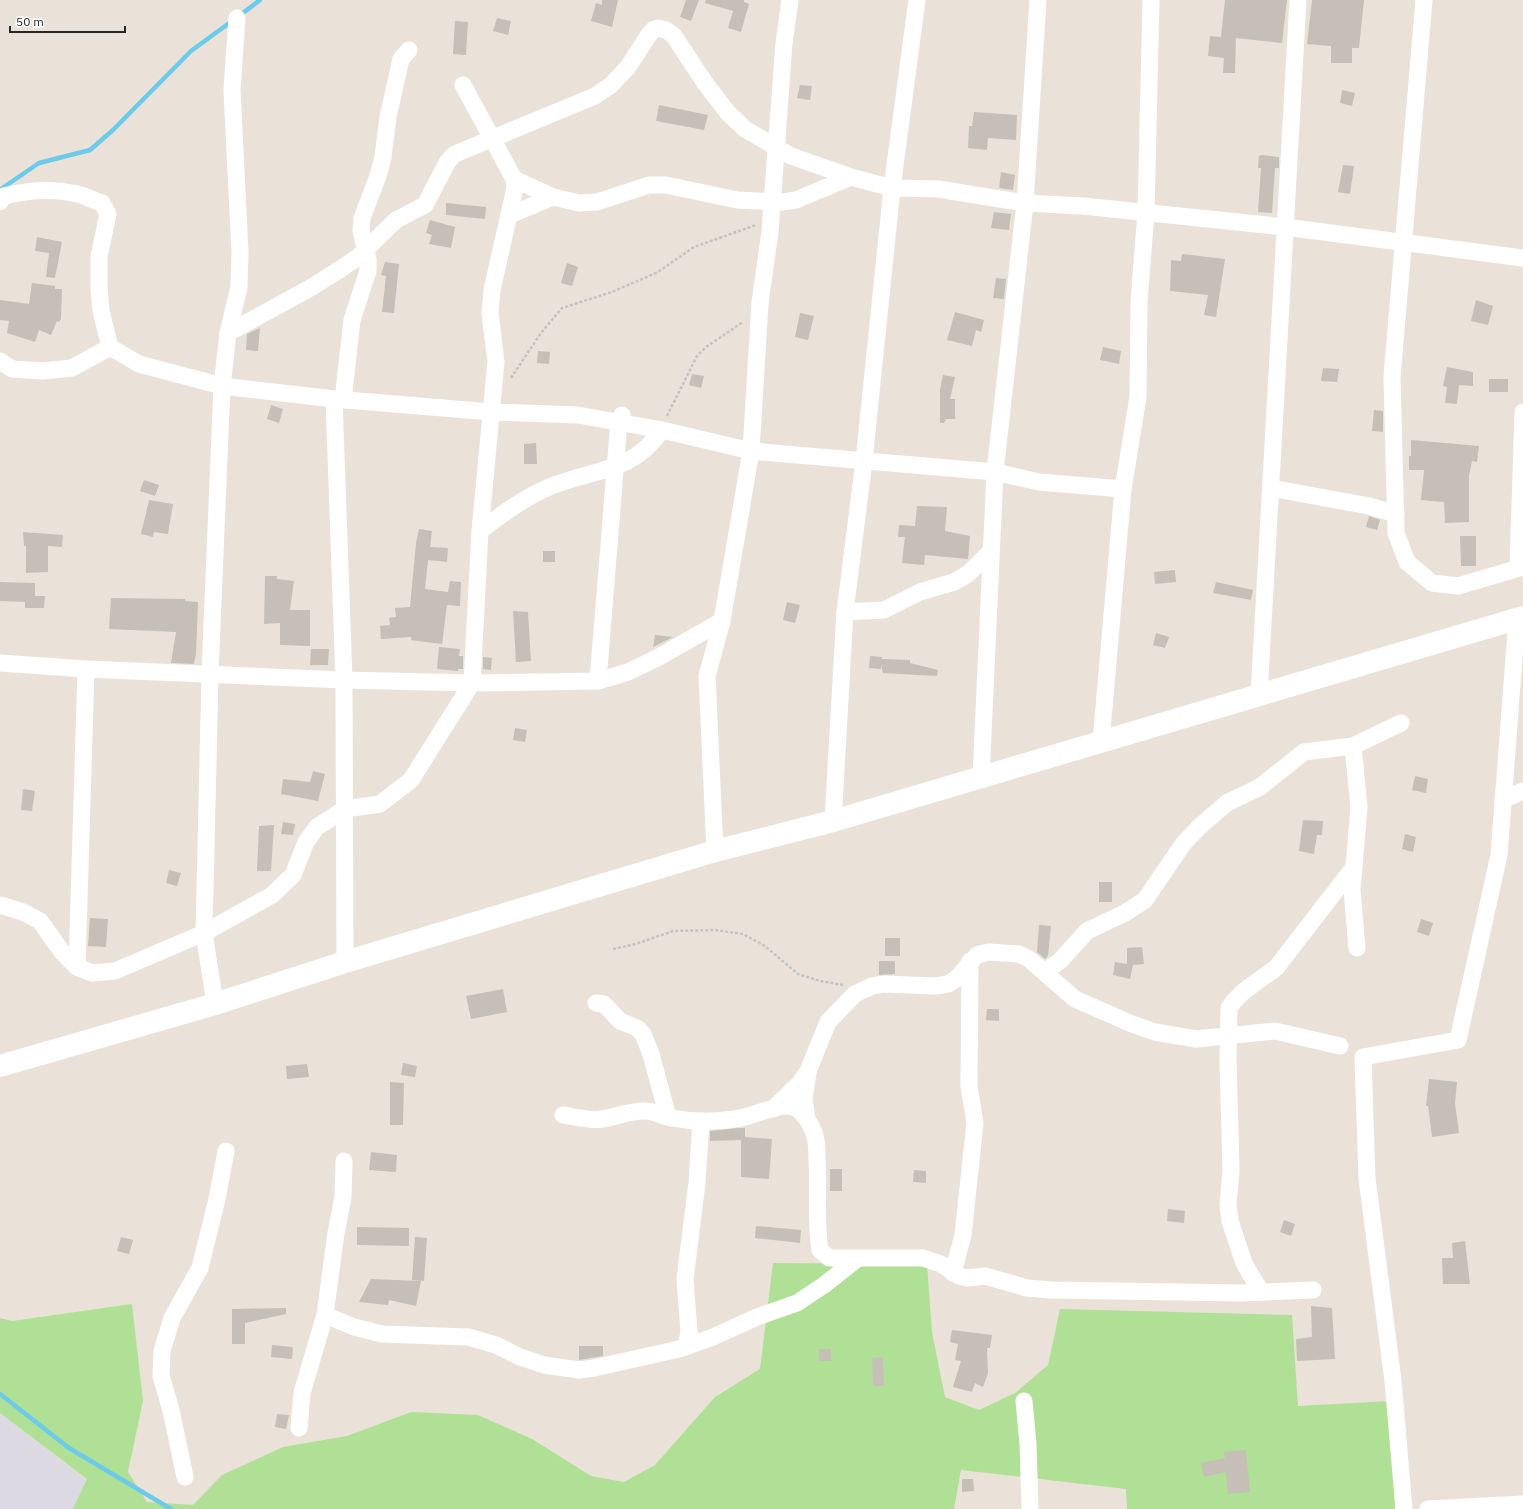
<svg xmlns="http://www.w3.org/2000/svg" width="1523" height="1509" font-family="'IBM Plex Sans',sans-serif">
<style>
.industrial{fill:#dcd9e2}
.green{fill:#afe095}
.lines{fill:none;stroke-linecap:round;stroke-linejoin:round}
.stream{stroke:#6ccaeb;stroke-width:4.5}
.building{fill:#c5bfb8}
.path{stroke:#c3c3c3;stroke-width:2.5;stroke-dasharray:3 2;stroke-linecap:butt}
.street{stroke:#fff;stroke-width:17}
.secondary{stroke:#fff;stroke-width:22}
</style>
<rect width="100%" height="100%" fill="#eae2d8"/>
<path class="industrial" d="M0,1413L87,1480L73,1509H0Z"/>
<path class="green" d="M773,1263L927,1264L932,1332L945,1397L979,1410L1015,1393L1048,1365L1060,1309L1292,1315L1298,1406L1391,1401L1395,1509H1127L1126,1489L961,1470L954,1509H73L87,1479L0,1413V1318L12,1321L132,1304L143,1401L128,1472L147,1502L193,1505L222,1475L283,1447L347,1436L411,1412L478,1415L532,1439L591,1476L624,1482L655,1465L715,1397L760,1369Z"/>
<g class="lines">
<g class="stream">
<path d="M239,16L260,0"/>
<path d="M1,189L39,163L90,150L113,130L191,51L232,21"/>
<path d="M0,1394L69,1448L171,1509"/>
</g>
</g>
<g class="building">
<path d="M602,0H618L612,27L591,21L596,3L602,5Z"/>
<path d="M686,0H699L691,21L680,17Z"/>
<path d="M706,0H744V2L749,4L741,32L728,28L733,11L705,3Z"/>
<path d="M1225,0H1287L1282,43L1236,38L1235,73H1223L1224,58L1208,56L1210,36L1221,37Z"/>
<path d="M1312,0H1364L1359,48H1352V63H1331V46L1307,44Z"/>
<path d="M497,18L511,21L508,35L493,31Z"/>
<path d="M455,21L468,22L466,55L453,54Z"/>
<path d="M800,85L812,86L810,100L797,98Z"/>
<path d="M1342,90L1355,93L1352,106L1340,103Z"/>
<path d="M659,105L708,115L704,130L656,121Z"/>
<path d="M974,112L1017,115L1016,140L988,138L987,150L968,148L969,126H972Z"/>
<path d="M1262,155L1279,157V168H1275L1272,213L1258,212L1261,168H1258L1259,156Z"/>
<path d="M1343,165L1354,166L1350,194L1338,192Z"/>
<path d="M1001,172L1015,175L1013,190L999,188Z"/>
<path d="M446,203L486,207L485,219L446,215Z"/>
<path d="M994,212L1011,214L1009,230L991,228Z"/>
<path d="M430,220L455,227L451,248L429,244L432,235L426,233Z"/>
<path d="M37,237L62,242L55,278L46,277L49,253L35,251Z"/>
<path d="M1182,254L1225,259L1216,317L1204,315L1208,295L1170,291L1171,260L1181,261Z"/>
<path d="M385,262L399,264L394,313L382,312L386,276L381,275Z"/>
<path d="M567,263L578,267L572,286L561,283Z"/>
<path d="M996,278L1006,279L1004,299L993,298Z"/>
<path d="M32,283L55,286V289H62L61,319L59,322L57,321L51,335L39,330L35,342L7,333L9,321L0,320V300L29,304Z"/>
<path d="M1476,300L1493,306L1488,325L1471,321Z"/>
<path d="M955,312L984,320L981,332L976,330L972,346L947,340Z"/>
<path d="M800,313L814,316L808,340L795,337Z"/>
<path d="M260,328L258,351L246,350L247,334Z"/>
<path d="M1103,347L1121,351L1119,364L1100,360Z"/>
<path d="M538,351L550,352L549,364L537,363Z"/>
<path d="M1447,367L1473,372V386L1459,385L1457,404L1445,403L1447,387L1443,386Z"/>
<path d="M1323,368L1339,369L1337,382L1321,381Z"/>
<path d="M692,374L704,376L701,388L689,385Z"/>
<path d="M943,375L955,377L950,399H955V419H946L944,423H940V390Z"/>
<rect x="1489" y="379" width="19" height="13"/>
<path d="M271,405L283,409L279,423L267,419Z"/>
<path d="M1374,410L1383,411V432L1372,431Z"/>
<path d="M1411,440L1479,446L1477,462L1472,461L1469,476V522L1445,523L1444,502L1421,500L1424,470H1409V456H1411Z"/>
<path d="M536,443L537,464H524V444Z"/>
<path d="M144,480L159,485L155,496L140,491Z"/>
<path d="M149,500L173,504L168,534L154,532L153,537L141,534Z"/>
<path d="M917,506L947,507L945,531L970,536L968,559L925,555L924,565L902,563L905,537H898L899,525L915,526Z"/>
<path d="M1369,516L1380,520L1377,530L1366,527Z"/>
<path d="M419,529L432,531L430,547L448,548L447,562L428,560L425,589L448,592L450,581L461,582L460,606L447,605L442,644L411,640V637L381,639L380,626L390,625L389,618L396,617L395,608L410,607L416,543Z"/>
<path d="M23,532L63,535L62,547L48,546V572L26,573V546H24Z"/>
<path d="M1460,536H1476V566H1461Z"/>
<rect x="543" y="551" width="12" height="11"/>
<path d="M1175,570L1176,582L1155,584L1154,572Z"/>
<path d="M265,576H277V579L294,581L290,610H310V646L280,645V623L264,624Z"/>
<path d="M0,582L35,583V596H45L44,608H25V602L0,601Z"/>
<path d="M1216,582L1253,590L1251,600L1213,593Z"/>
<path d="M111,598L185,599V601L198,602L196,654L194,664L171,663L176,632L109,629Z"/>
<path d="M787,602L800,605L795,623L783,620Z"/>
<path d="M513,611L528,612L531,661L516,662Z"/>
<path d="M1156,633L1169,637L1165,648L1153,645Z"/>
<path d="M655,635L673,637L653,647Z"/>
<path d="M439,647L460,649L459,656H463V669H458V671L437,669Z"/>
<path d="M311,649H329L328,665H310Z"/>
<path d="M870,656L882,657V659L910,660V663L938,670L937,676L883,673L881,664V669L869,668Z"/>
<path d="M483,657L492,658L491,670L483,669Z"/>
<path d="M515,728L527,730L525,742L513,740Z"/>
<path d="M313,771L325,774L318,801L281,794L283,779L310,782Z"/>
<path d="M1415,776L1428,779L1426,793L1412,790Z"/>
<path d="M23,789L35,791L32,811L21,810Z"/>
<path d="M1303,820L1323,821L1322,835H1317L1314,854L1299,851Z"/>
<path d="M283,822L295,824L293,835L281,834Z"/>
<path d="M274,825L271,871H257L259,826Z"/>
<path d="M1405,834L1416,837L1413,852L1402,849Z"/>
<path d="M169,870L181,873L177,886L166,883Z"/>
<rect x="1099" y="882" width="13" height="20"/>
<path d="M90,918L108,919L106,947L88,946Z"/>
<path d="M1421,919L1433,923L1429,936L1417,932Z"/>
<path d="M1039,925L1051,926L1048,956L1045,959L1037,952Z"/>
<rect x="885" y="938" width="15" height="18"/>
<path d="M1142,947L1144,964L1131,965H1133L1130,979L1113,975L1115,962L1127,964V948Z"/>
<path d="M879,961H895V974L879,975Z"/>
<path d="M503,989L507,1012L471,1019L466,996Z"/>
<path d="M987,1009H999V1021L986,1020Z"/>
<path d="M403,1063L417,1066L415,1077L401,1075Z"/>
<path d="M307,1064L309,1077L287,1079L286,1066Z"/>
<path d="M1429,1079L1457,1082L1455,1103L1459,1133L1432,1137L1428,1106H1426Z"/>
<path d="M390,1082L404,1083L403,1125H390Z"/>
<path d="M739,1128H745V1137L772,1139L769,1179L741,1177V1140L710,1141V1131Z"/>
<path d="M371,1152L397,1155L396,1172L369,1170Z"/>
<rect x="830" y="1169" width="12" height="22"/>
<path d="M914,1170L926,1171V1183L913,1182Z"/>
<path d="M1168,1209L1185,1211L1184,1223L1167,1221Z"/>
<path d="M1284,1220L1295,1224L1291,1236L1280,1232Z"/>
<path d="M756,1226L801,1230L800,1243L755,1238Z"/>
<path d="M357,1227L409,1228V1246L357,1245Z"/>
<path d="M121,1237L133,1240L129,1254L117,1251Z"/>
<path d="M415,1237L427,1238L424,1281L412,1280Z"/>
<path d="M1465,1241L1470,1284H1443L1442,1258H1453L1452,1243Z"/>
<path d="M371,1279L421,1281L416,1306L389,1300L388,1305L359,1302Z"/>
<path d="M1311,1306L1332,1308L1335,1359L1297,1361L1296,1339L1312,1337Z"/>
<path d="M286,1308V1314L245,1323V1344H232V1309Z"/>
<path d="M952,1330L992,1335L990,1348H987L988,1373L983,1387L975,1383L972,1392L953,1387L961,1361L955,1360L958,1344L950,1342Z"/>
<path d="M272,1345L293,1347L292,1359L271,1357Z"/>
<path d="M579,1346H603V1356L579,1360Z"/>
<rect x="819" y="1349" width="12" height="12"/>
<path d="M883,1357L884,1386H873L872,1358Z"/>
<path d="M277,1414L289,1415L286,1429L275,1427Z"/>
<path d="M1246,1450L1250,1492L1228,1494L1226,1472L1204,1477L1201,1463L1225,1458L1224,1452Z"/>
<path d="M962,1479H973L974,1491L962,1492Z"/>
</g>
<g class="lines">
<g class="path">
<path d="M511,378L541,333L562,308L612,292L658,272L694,247L756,225"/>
<path d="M667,416L697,356L706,347L743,322"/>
<path d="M613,949L636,944L673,931L715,930L743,934L765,946L798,974L820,981L843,985"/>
</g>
<g class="street">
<path d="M1424,0L1392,377L1396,533L1407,562L1432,583L1458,586L1523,567"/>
<path d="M237,18L232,90L240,252L239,287L228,333L222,386L334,399L491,412L578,415L662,430L751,451L995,472L1039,482L1123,489"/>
<path d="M514,179L553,197L579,203L597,202L649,185H666L737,200L782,202L796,200L851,177"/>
<path d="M0,202L3,196C25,191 49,188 72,193C82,194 92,200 102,203L108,214L99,257V288L101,311L110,347"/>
<path d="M510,215L553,197"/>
<path d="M228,333L312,287L342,268L358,257L396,220L425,205L448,161L455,154L595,96L611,85L628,67L648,36L653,30L658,28L666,30L674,36L705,83L728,113L745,129L791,156L851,177L892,188L938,189L1025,203L1083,206L1285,227L1523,258"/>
<path d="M0,361L12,369L43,371L72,368L110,347L139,364L222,386L210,674L204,933L215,1004"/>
<path d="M334,399L344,680L345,962"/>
<path d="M343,400L352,320L368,271V259L361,231L362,218L378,176L383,157L388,117L401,59L409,50"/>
<path d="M1271,488L1369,506L1396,514"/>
<path d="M480,531C501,515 522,499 547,488C593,468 630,475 662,430"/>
<path d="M1518,568L1523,412"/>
<path d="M845,612L884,610L920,592L954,582L968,574L991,551"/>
<path d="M0,663L86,669L344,680L472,683L598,681L628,672L659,657L722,621"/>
<path d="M598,681L619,421L622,415"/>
<path d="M1259,695L1298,0"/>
<path d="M1101,742L1123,489L1138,397L1139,301L1146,213L1151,0"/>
<path d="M1353,746L1359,807L1352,890L1357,948"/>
<path d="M981,777L995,472L1025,203L1038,0"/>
<path d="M1503,800L1523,791"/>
<path d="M833,821L845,612L864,461L892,188L917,0"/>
<path d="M715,851L707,676L722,621L751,451L760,303L770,232L784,43L790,0"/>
<path d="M0,905L23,912L40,921L62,952L77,967L92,973L115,971L204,933L272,895L293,875L306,842L317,827L345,809L380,804L411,780L472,683L480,531L496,362L490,313L492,290L515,188L514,179L463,85"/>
<path d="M77,967L86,669"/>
<path d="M1045,971L1060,961L1087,931L1125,913L1145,900L1183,844L1199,827L1227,803L1260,787L1304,752L1353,746L1401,723"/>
<path d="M596,1003L604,1004L620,1021L637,1028L643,1034L651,1054L668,1117"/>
<path d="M773,1109L799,1084L808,1071L828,1022L855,994L872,986L884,984L935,986L948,984L956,979L977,955L989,952L1019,954L1029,959L1075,999L1132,1024L1155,1032L1196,1039L1275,1031L1340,1046"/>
<path d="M563,1115C575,1117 589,1121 602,1119C617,1117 630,1110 646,1111C654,1111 664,1117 672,1118C693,1122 714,1122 735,1119C752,1117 774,1105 788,1106C800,1106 808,1120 813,1130C817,1139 817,1150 817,1160C819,1190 815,1220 820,1250L829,1258H923L941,1264L959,1276L968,1278L985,1276L1027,1288L1050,1290L1242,1293L1313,1290"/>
<path d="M807,1119L804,1099L808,1072"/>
<path d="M953,1273L963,1235L975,1123L969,1086L970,961"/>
<path d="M1261,1292L1244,1263L1230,1221L1228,1204L1231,1171L1228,1059L1229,1008L1234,1001L1244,991L1276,968L1354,867"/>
<path d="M325,1315L354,1327L382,1334L468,1337L496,1345L520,1357L544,1365L579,1370L594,1368L679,1349L713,1337L757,1317L797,1303L824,1285L857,1259"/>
<path d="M686,1347L689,1332L685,1279L697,1183L701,1121"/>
<path d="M1024,1401L1028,1444L1030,1509"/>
<path d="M299,1428L302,1393L325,1315L336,1233L343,1197L344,1161"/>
<path d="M185,1477L171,1410L161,1376L162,1351L172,1318L200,1268L217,1199L226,1151"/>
<path d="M1404,1509L1393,1381L1367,1178L1363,1057L1458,1040L1499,855L1517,619"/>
<path d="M1428,1509L1523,1504"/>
</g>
<path class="secondary" d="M0,1066L215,1004L345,962L715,851L833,821L1523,617"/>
</g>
<path d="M10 26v6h115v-6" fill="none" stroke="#272727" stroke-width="2"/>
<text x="16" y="26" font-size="12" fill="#272727" stroke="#ffffff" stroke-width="3" paint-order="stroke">50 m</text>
</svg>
